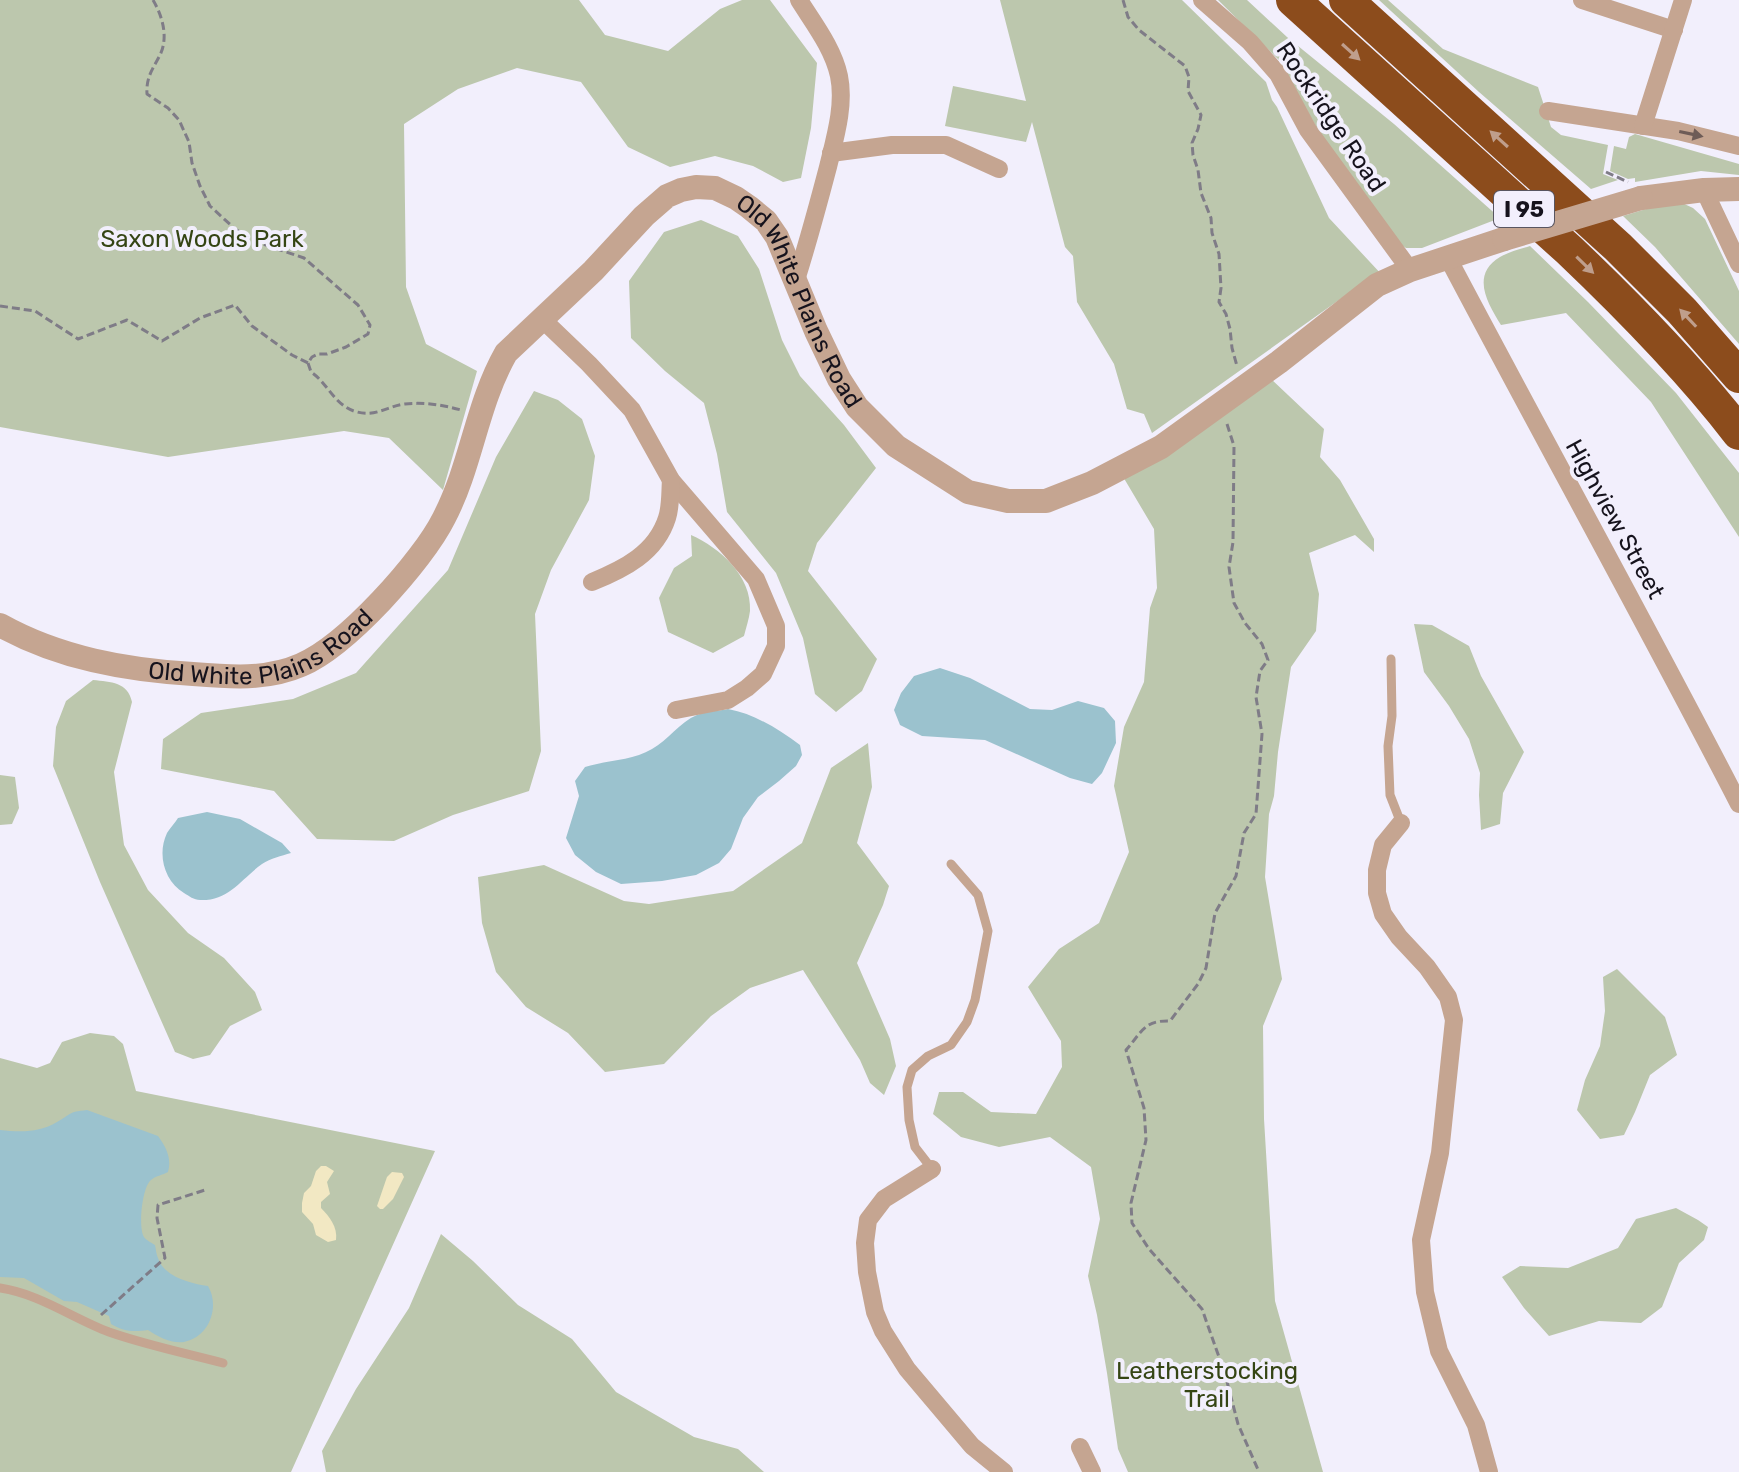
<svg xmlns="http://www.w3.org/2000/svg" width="1739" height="1472" font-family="Rubik,sans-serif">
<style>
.green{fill:#bcc7ad}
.sand{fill:#f2e8c3}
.water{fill:#9bc2ce}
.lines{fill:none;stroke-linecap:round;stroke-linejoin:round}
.path{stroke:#7f7c87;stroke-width:3;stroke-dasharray:8 4;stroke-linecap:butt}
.service{stroke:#c5a591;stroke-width:9}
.minor{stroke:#c5a591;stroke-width:18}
.tertiary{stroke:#c5a591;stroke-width:24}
.motorway{stroke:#8c4c1c;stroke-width:34}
.tertiary-bridge{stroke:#c5a591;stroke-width:24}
.oneway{fill:#bf9e8c}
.oneway2{fill:#6e5c57}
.labels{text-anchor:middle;stroke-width:8;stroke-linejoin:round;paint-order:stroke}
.shield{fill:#f2effc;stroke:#585560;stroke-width:2}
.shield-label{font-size:22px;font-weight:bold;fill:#16131d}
.street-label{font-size:24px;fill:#16131d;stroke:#f2effc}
.park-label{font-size:24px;fill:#354514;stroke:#f2effc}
</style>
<rect width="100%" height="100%" fill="#f2effc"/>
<g class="green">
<path d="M0,0H579L605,35L668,51L720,9L742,0H770L817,63L811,128L801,178L783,182L753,166L715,156L670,167L628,147L581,82L517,68L458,89L404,124L406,287L426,344L477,371L443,490L389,438L344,431L168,457L0,427Z"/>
<path d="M1000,0H1182L1266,82L1272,100L1277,107L1329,218L1383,276L1346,295L1152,433L1144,414L1127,409L1114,364L1077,302L1073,256L1065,247L1032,122L1026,142L945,126L953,86L1026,101Z"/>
<path d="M1218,0H1247L1287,37L1394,124L1500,218L1422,248H1406L1393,239L1333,158L1280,61Z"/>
<path d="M1379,0H1388L1443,49L1538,87L1551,127L1561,135L1608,145L1603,174L1618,180L1591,189L1479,92Z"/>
<path d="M1635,134L1739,164V175L1701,171L1635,182V178L1628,179L1610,171L1614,146L1626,149L1629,137Z"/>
<path d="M1680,202L1693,208L1705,219L1739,291V344L1655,247L1623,216L1646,209Z"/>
<path d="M701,220L738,236L759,269L782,340L800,376L844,425L876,468L817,543L808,571L877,659L862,691L836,712L815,694L803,638L776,573L727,512L717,454L704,403L665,371L631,338L629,281L664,232Z"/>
<path d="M1530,246L1588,302L1676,393L1739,473V537L1651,402L1566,313L1501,325C1488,304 1470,275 1500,257C1508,252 1521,249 1530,246Z"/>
<path d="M1270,378L1324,429L1320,457L1340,480L1374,539V552L1355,535L1309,553L1319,594L1316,631L1291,667L1278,752L1274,796L1269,814L1265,877L1282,979L1263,1026L1264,1119L1275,1301L1323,1472H1128L1118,1449L1107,1373L1097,1315L1088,1276L1100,1219L1091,1167L1050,1137L999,1147L961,1137L933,1114L939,1092H963L991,1112L1036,1114L1062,1067L1061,1041L1028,987L1059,949L1099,923L1129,852L1114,786L1124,727L1144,682L1150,608L1157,588L1154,529L1122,475Z"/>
<path d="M534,391L558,400L582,419L595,456L589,500L551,570L535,614L541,751L529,791L453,815L394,841L317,839L274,791L161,769L163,739L201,713L293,699L356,673L448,570L496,457Z"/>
<path d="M691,535C720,548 752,576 750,611C749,619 746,628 744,636L713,653L668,632L659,598L674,568L692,556Z"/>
<path d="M1414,624L1432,625L1469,646L1481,676L1524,752L1503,793L1500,824L1481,830L1479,795L1480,773L1469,739L1449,706L1424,672Z"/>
<path d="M93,680C111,682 128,682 132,702L114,772L124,845L148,890L188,933L224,958L255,992L262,1010L230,1026L210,1055L193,1059L175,1052L100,882L53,766L56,727L66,701Z"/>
<path d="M868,743L872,787L857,843L889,886L883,905L857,963L890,1039L896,1066L884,1095L870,1083L860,1060L803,970L750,988L711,1016L664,1064L605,1072L568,1033L526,1007L496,972L482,923L478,877L544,865L624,901L649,904L733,891L802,843L831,768Z"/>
<path d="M0,775L15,777L19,808L12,824L0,825Z"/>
<path d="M1617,969L1665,1017L1677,1055L1650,1075L1635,1112L1624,1135L1600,1139L1577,1110L1585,1080L1600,1046L1605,1011L1603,977Z"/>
<path d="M90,1033L114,1036L123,1044L136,1091L435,1151L291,1472H0V1058L37,1068L50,1063L62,1042Z"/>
<path d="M1676,1208L1698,1220L1708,1227L1704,1240L1679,1263L1662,1307L1641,1323L1599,1321L1549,1336L1524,1308L1502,1277L1520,1266L1568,1268L1618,1248L1636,1219Z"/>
<path d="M441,1234L473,1261L518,1305L572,1339L616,1392L694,1437L738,1449L764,1472H326L322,1451L356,1389L409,1308Z"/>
</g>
<g class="sand">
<path d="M321,1166H326L334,1171L327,1182L330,1194L321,1202V1208C329,1216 338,1227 336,1240L328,1242L316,1235L313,1224L302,1212V1203L304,1193L311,1186L316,1171Z"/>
<path d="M392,1172L402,1173L404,1177L393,1199L383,1209H380L377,1206L387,1177Z"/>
</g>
<g class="water">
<path d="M940,668L970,678L1030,709L1052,710L1078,701L1104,708L1115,721L1116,743L1102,773L1092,784L1070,778L985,740L922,736L900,725L894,710L901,693L914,676Z"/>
<path d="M728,709C755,714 778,729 800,745L802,755L796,766L779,781L758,797L743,818L731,849L719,863L696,875L662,881L621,884L596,872L575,855L566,838L579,796L575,781L585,767C607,760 632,761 652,749C668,740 680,722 697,715C706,711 719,711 728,709Z"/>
<path d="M207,812L240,819L282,843L291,853C281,856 271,858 262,864C241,879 229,901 200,900C194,900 189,896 184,893C164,881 157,854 167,833C170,828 175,823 178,818Z"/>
<path d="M87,1110L158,1136C166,1147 172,1158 168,1172C163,1175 155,1176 151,1180C142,1187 138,1228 144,1237C145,1239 153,1244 155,1245C156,1249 156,1254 158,1258C163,1276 191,1284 208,1286C220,1306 210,1337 184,1342C172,1344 158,1337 148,1330C134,1332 124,1332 111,1324L109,1316L77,1302L64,1301L24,1278L0,1277V1130C20,1132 39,1133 57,1122C72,1114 67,1112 87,1110Z"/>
</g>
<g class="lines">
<g class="path">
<path d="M153,0C163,17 169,39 159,57C152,70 146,78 147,94L168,108L179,120L189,142L192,163L200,186L210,206L234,228L251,240L304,258L358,305L370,325L368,334L346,347L327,354H318L312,357L308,363"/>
<path d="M1123,0L1128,17L1139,30L1185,66L1189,77L1188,91L1201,115L1198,129L1192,143L1193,155L1198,170L1201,193L1211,218L1212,233L1219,254L1221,288L1219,302L1226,314L1230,329L1232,348L1237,366"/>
<path d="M1606,172L1628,182"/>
<path d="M0,306L35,311L78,339L127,320L162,341L200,318L235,305L252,326L292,355L308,363"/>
<path d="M308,363L311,372C328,383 334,406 357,412C376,417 388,406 405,404C424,402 443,405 461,410"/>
<path d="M1227,424L1234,446L1233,542L1229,567L1234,603L1245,623L1262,644L1268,660L1260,671L1256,697L1262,734L1256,814L1244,833L1236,876L1215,913L1206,968L1198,984L1170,1021C1144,1020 1142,1032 1126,1050L1144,1108L1146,1140L1131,1203L1132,1223L1149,1249L1202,1309L1225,1374L1238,1424L1259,1472"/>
<path d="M101,1315L165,1258L157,1218L158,1205L205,1190"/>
</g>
<g class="service">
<path d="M1391,659L1392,716L1388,746L1390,795L1401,823"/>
<path d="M932,1169L915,1147L909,1120L907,1087L912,1070L928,1056L951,1045L967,1022L975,1000L988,931L978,895L951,864"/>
<path d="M0,1288C40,1294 72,1318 109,1332C146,1345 185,1353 223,1363"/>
</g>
<g class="minor">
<path d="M1202,0L1250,42L1278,74L1308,130L1410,270"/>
<path d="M1582,0L1674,30"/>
<path d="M1548,111L1678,131L1739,146"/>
<path d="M1643,126L1683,0"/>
<path d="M831,153L892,145H946L999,169"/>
<path d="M1704,190L1739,264"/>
<path d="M1448,258C1544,440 1644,620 1739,804"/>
<path d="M796,280C808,242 818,205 828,167C835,138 845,105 839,76C833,48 814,24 799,0"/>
<path d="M541,318L589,364L632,410L671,480L756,579L776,626V646L763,674L747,688L728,700L676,710"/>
<path d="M592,582C624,569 656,553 667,518C671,506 670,492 671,480"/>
<path d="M1401,823L1383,845L1377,870V893L1383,914L1399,937L1427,967L1448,997L1454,1020L1440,1153L1421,1240L1425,1292L1439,1351L1476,1425L1489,1472"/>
<path d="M932,1169L884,1199L868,1220L865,1243L867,1272L875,1312L883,1331L907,1369L972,1446L1004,1472"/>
<path d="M1080,1447L1092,1472"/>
</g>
<g class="tertiary">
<path d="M1641,198L1704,190L1739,189"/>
<path id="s1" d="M0,625C59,658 126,670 193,674C230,677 267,680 301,665C346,646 422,562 444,518C472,464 476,406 506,353L593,271L644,216L667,196L681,190L696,187L715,188L736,198L749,207L766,221L777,237L816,331L839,379L857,407L896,446L968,492L1008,501H1046L1092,483L1161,447L1279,362L1377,285L1410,270L1504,239"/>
</g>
<g class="motorway">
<path d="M1293,0L1569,250C1630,308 1688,367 1739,433"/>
<path d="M1346,0L1618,247L1682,311L1739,376"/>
</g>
<path class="tertiary-bridge" d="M1504,239L1641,198"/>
</g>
<defs><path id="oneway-solid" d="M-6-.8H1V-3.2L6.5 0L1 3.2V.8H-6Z" transform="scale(2)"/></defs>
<g class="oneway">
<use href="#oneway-solid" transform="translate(1351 52) rotate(42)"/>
<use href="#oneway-solid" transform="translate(1499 139) rotate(-138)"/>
<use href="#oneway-solid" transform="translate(1585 265) rotate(44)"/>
<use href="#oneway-solid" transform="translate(1688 318) rotate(-133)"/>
</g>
<use class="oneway2" href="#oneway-solid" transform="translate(1691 134) rotate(12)"/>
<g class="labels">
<rect class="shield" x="1494" y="191" width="60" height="36" rx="6"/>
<g class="shield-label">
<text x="1524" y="217">I 95</text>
</g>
<g class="street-label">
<text transform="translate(1331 117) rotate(56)" y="8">Rockridge Road</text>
<text dy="8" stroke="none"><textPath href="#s1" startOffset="1116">Old White Plains Road</textPath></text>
<text transform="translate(1615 519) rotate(61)" y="8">Highview Street</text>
<text dy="8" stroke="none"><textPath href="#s1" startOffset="276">Old White Plains Road</textPath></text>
</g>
<g class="park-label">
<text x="202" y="247">Saxon Woods Park</text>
<text x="1207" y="1379">Leatherstocking<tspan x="1207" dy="28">Trail</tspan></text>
</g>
</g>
</svg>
